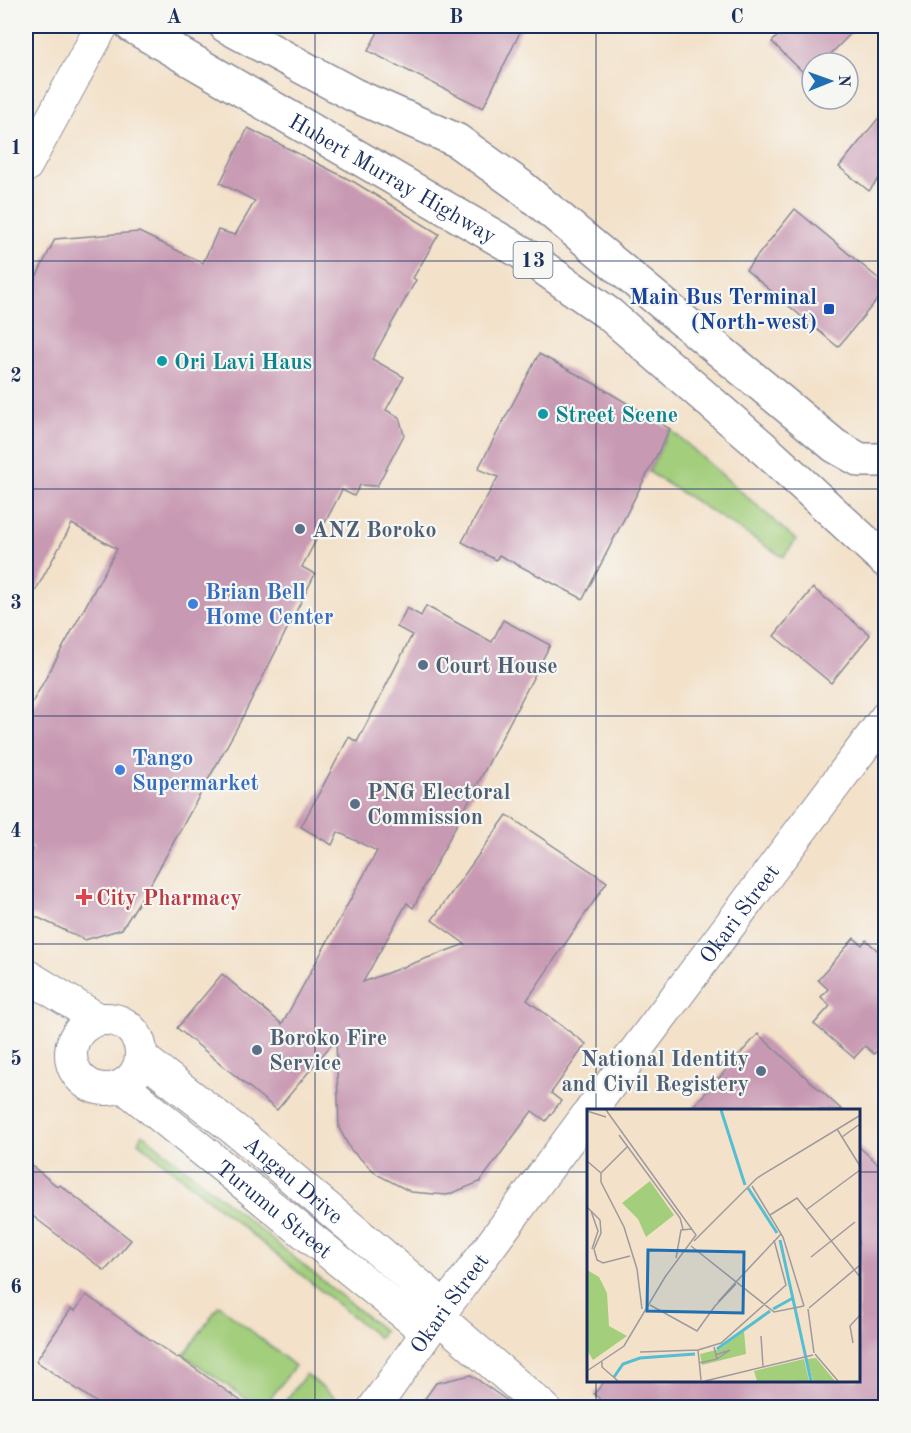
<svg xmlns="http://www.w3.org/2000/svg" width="911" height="1433" font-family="'Old Standard TT',serif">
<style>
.green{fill:#a3ce7b;stroke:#5f7e6c;stroke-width:1.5}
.building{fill:#c899b2}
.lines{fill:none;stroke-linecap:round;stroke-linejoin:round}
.minor-casing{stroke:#878894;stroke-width:34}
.highway-casing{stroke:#878894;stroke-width:36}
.minor{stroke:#fff;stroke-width:32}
.highway{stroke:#fff;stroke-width:33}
.grid{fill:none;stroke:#1b2f5e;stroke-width:1.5;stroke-opacity:0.55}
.transit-dot{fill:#1a4fb4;stroke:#f6f6f2;stroke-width:2}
.culture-dot{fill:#0f9aa8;stroke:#f6f6f2;stroke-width:2}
.service-dot{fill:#5c6f8a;stroke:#f6f6f2;stroke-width:2}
.shop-dot{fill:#3f7fe0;stroke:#f6f6f2;stroke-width:2}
.health-dot{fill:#e0444e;stroke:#f6f6f2;stroke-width:2}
.labels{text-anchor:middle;stroke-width:4.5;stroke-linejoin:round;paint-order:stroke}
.shield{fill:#f6f6f2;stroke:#5d6b8a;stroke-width:1.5}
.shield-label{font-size:21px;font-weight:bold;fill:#1b2f5e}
.street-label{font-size:22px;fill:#1b2f5e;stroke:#f6f6f2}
.transit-label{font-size:22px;font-weight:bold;fill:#164399;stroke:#f6f6f2;text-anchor:end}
.culture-label{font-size:22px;font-weight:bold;fill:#0d838f;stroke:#f6f6f2;text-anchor:start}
.service-label{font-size:22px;font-weight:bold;fill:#4e5e75;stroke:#f6f6f2;text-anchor:start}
.shop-label{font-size:22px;font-weight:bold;fill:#366cbe;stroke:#f6f6f2;text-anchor:start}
.health-label{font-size:22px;font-weight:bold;fill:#be3a42;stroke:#f6f6f2;text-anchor:start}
.inset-river{fill:none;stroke:#55bed2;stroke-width:3}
.inset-road{fill:none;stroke:#9d9a9e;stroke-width:1.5}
.view{fill:#1f6fb2;fill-opacity:0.15;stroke:#1f6fb2;stroke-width:3}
.inset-edge{fill:none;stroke:#1b2f5e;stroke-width:3}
.neatline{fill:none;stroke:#1b2f5e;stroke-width:2}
.grid-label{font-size:20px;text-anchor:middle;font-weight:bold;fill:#1b2f5e}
</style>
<rect width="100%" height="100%" fill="#f6f6f2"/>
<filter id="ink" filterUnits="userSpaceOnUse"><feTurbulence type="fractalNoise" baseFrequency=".0167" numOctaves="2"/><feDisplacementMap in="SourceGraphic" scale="12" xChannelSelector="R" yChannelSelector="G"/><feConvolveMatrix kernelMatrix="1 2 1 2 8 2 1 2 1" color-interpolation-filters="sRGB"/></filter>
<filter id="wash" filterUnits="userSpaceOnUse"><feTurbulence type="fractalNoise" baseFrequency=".008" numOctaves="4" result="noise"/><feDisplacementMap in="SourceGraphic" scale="24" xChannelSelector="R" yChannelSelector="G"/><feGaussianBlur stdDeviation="1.35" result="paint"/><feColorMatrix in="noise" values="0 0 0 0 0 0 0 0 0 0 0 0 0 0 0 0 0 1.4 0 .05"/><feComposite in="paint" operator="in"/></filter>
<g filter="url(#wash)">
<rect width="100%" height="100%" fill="#f3e1c9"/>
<g class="green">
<path d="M670,429L796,540L783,557L649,472Z"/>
<path d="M143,1134L384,1331L379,1338L138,1142Z"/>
<path d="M219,1305L295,1366L264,1407H258L184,1355Z"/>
<path d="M306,1374L336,1398L329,1407H281Z"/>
</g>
<g id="blocks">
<g class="building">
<path d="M381,26H523L483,108L368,51Z"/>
<path d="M787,26H858L822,63H812V74L808,77L772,42Z"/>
<path d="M885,110V171L869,191L839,167Z"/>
<path d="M248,128L354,182L439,234L413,278L416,280L372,359L404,377L386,410L399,417L404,435L377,486L360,485L354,496L342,490L302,567L315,574L239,724L151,883L122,929L85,940L26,912V863L33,849L26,844V714L117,549L72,524L26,608V298L55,239L139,232L203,263L218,230L235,235L255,201L220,183Z"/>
<path d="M795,209L885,284V290L838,347L746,270Z"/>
<path d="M539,354L595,384L670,429L583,599L499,555L496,560L462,542L498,477L478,469Z"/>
<path d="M813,588L870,635L831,683L774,636Z"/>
<path d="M426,606L492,642L503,620L550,645L413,908L407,903L363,982L465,944L432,920L507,815L607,882L527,1000L586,1044L551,1093L561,1101L546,1121L532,1111L480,1182L447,1195L411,1192L378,1175L351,1150L339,1128L336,1039L277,1110L177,1028L222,974L282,1024L377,851L338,832L332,845L301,827L349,737L357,742L412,635L397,627L407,608L421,616Z"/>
<path d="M854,938L862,945L866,940L885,957V1042L874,1054L865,1046L854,1058L814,1024L830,1006L821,997L828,989L818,980Z"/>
<path d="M758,1034L842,1110H690Z"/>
<path d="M858,1146L885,1170V1407H609L594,1394L606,1380H858Z"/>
<path d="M26,1161L58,1187L60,1185L131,1240L105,1271L26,1211Z"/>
<path d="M86,1295L177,1358L179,1357L249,1407H103L36,1361L71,1309L75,1311Z"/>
<path d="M471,1375L516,1407H419L436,1383Z"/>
</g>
</g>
</g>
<g filter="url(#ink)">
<use href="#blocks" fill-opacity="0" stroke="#878894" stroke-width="1.5"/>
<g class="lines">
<defs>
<g id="minor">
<path d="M26,166L102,26"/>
<path d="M26,975L98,1019"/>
<circle cx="106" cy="1054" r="35"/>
<path id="s1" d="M141,1057L239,1133L445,1307"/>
<path id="s2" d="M123,1086L427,1332"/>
<path id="s3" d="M591,1110L886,717"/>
<path d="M438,1317L544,1408"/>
<path id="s4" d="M374,1408L445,1307L588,1114"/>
</g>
<g id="highway">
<path id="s5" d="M132,26L521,252L609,314L760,445L886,561"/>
<path d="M226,26L354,95L456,140L519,185L835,446L860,460H886"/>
</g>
</defs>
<use href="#minor" class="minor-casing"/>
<use href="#highway" class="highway-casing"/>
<use href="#minor" class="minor"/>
<use href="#highway" class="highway"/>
</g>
</g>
<path class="grid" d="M315,26V1408M596,26V1110M26,261H886M26,489H886M26,716H886M26,944H886M26,1172H588M858,1172H886M596,1380V1408"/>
<rect class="transit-dot" x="823" y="303" width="12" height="12" rx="3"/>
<g class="culture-dot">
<circle cx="162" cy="361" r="6"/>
<circle cx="543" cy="414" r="6"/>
</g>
<g class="service-dot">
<circle cx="300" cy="529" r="6"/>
<circle cx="423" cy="665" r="6"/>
<circle cx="355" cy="804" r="6"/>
<circle cx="257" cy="1050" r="6"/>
<circle cx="761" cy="1071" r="6"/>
</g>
<g class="shop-dot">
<circle cx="193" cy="604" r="6"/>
<circle cx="120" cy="770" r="6"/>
</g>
<path class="health-dot" d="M81 888h6v6h6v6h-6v6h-6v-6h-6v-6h6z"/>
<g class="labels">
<rect class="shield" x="513.5" y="242" width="39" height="36" rx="4.5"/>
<g class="shield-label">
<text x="533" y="267">13</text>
</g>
<g class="street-label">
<text dy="8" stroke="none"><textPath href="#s5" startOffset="302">Hubert Murray Highway</textPath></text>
<text dy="8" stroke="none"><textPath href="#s3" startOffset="246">Okari Street</textPath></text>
<text dy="8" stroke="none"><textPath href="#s1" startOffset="196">Angau Drive</textPath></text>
<text dy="8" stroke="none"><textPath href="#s2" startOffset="195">Turumu Street</textPath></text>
<text dy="8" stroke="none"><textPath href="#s4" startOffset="129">Okari Street</textPath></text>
</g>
<g class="transit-label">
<text x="817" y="304">Main Bus Terminal<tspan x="817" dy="25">(North-west)</tspan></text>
</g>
<g class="culture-label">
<text x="174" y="369">Ori Lavi Haus</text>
<text x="555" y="422">Street Scene</text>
</g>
<g class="service-label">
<text x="312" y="537">ANZ Boroko</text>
<text x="435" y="673">Court House</text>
<text x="367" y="799">PNG Electoral<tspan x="367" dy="25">Commission</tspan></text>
<text x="269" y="1045">Boroko Fire<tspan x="269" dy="25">Service</tspan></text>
<text x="749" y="1066" text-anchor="end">National Identity<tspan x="749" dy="25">and Civil Registery</tspan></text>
</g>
<g class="shop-label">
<text x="205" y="599">Brian Bell<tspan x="205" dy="25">Home Center</tspan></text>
<text x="132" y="765">Tango<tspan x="132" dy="25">Supermarket</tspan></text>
</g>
<g class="health-label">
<text x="96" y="905">City Pharmacy</text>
</g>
</g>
<g transform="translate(587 1109)">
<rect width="273" height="273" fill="#f3e1c9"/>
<path d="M63,72L87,106L59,128L51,110L35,94ZM0,161L12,168L20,184L22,217L40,227L6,251L0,241ZM157,222L159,245L115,256L113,245L133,240ZM229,249L248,272H226L220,250ZM217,250L222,272H170L167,262Z" fill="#a3ce7b"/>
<path class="inset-river" d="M134,1L158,76M161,79L190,124M193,131L224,272M186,200L206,189M130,240L183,202M27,268L36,255L53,249L108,245"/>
<path class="inset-road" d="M0,2L19,8M250,20L273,57M32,26L93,109L96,120M255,28L273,15M40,38L14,64V73L37,118L50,160L55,200M0,52L14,64M165,77L196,128L217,197M0,98L13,111L14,124L7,140L10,151L16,154L43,147M219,101L273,61M4,102L11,122L5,140M183,106L210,89L273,168M107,132L170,69L272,7M104,137L187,203L217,197M224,148L268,113M89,149L94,121L105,120M148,174L194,125M131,193L148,174M63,196L110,222L128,197M128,197L149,175M222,199L273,156M221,200L227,244M174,227L176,257M266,234L263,217L273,206M111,241L114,271M53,243L111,241L134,234L199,176L187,131M228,245L251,272M128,246L143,241L130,250M15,253V258L31,272M112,254L130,250L127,238M0,262L37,237L78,168L109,126L19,1M118,272L226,246"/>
<path class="view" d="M61,141L157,143L156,204L60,202Z"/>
<rect width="273" height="273" class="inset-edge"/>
</g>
<rect width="911" height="1433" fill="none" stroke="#f6f6f2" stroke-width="66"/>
<g transform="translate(830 81) rotate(89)"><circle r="28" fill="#f6f6f2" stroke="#9ea6b7" stroke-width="1.5"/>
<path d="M0-4.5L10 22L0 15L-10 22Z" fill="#1f6fb2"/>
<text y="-9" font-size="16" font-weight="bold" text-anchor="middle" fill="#1b2f5e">N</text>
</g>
<rect x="33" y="33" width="845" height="1367" class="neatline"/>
<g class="grid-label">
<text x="174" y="23">A</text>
<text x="456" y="23">B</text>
<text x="737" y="23">C</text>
<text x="16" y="154">1</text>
<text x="16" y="382">2</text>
<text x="16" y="609">3</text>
<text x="16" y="837">4</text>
<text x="16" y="1065">5</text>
<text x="16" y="1293">6</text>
</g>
</svg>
